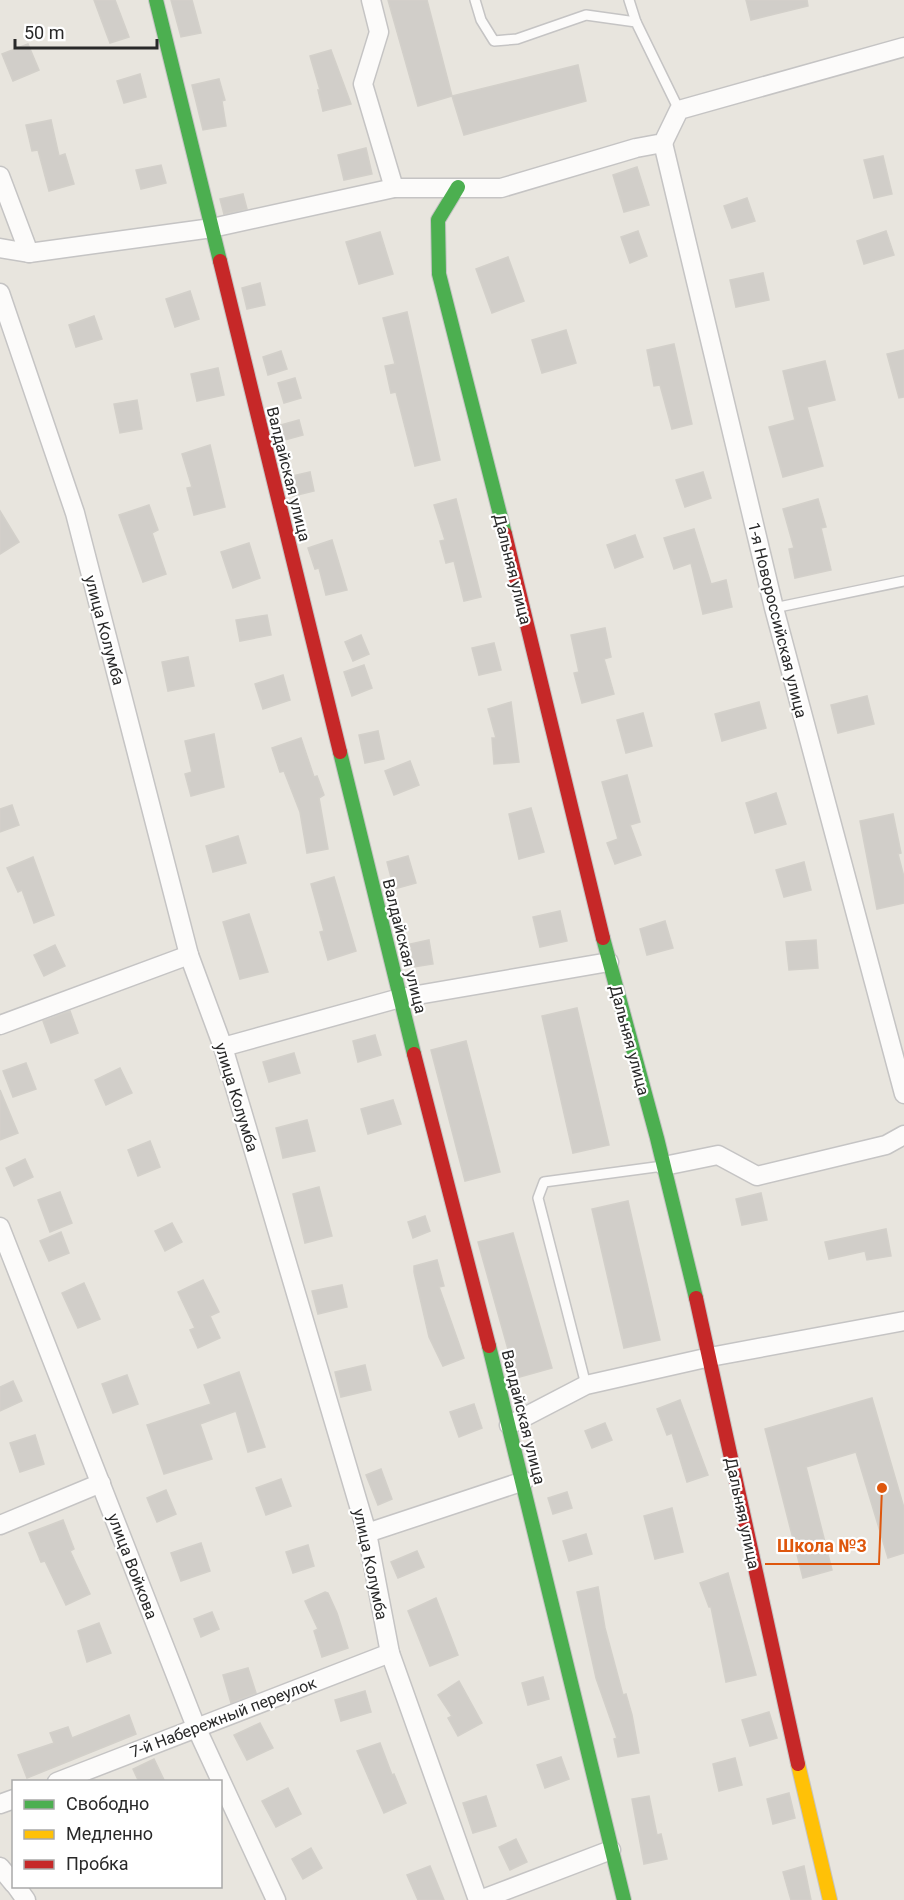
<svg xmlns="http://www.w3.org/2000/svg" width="904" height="1900" font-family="Roboto,sans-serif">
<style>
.building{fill:#d1cec9;stroke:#d3d0ca;stroke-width:1.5}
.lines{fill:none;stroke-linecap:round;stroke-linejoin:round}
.lane-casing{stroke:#c5c4c4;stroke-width:12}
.street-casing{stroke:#c5c4c4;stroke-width:21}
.fast-casing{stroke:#c5c4c4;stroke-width:16}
.slow-casing{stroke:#c5c4c4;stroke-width:16}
.jam-casing{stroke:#c5c4c4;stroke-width:16}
.lane{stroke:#fcfbfa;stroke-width:9}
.street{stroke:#fcfbfa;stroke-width:18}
.fast{stroke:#4caf50;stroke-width:14}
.slow{stroke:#ffc107;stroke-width:14}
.jam{stroke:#c62828;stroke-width:14}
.labels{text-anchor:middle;stroke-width:4.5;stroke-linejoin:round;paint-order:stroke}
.street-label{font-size:16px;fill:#292929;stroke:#fff}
.leader{fill:none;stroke:#de570d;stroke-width:2}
.callout-dot{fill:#de570d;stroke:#fff;stroke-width:2}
.callout-label{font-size:18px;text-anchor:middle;font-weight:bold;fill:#de570d;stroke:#fff;stroke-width:4.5;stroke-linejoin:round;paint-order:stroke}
</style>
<rect width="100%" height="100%" fill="#e8e5de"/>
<g class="building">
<path d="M94,0H115L129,37L110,43Z"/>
<path d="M171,0H192L201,33L181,37Z"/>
<path d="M388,0H427L452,96L418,106Z"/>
<path d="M746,0H807L808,6L751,20Z"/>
<path d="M28,44L39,70L13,81L2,54Z"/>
<path d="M331,50L351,104L323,111L318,90H320L310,56Z"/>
<path d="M578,65L586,101L464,135L452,96Z"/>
<path d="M140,74L146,97L124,103L117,81Z"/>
<path d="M219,79L225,100L222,101L226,126L203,130L192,85Z"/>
<path d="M51,120L59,156L65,154L74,184L49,191L38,150L32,151L26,125Z"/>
<path d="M366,148L372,174L344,180L338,155Z"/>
<path d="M883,156L892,194L874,198L864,160Z"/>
<path d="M161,165L166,183L141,189L136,170Z"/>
<path d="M637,167L649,205L624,212L613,175Z"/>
<path d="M243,194L247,209L224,214L220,199Z"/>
<path d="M747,198L755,221L732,228L724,206Z"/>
<path d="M638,231L647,256L630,263L621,237Z"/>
<path d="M886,231L894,255L864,264L857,241Z"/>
<path d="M380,232L393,274L359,284L346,242Z"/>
<path d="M508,257L524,301L492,313L476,269Z"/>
<path d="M763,273L769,300L736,307L730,280Z"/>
<path d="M260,283L265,305L247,309L242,288Z"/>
<path d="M190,291L199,319L175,327L166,299Z"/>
<path d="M407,312L440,460L415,466L396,392L391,393L385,366L395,364L383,318Z"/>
<path d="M94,316L102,339L76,347L69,325Z"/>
<path d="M566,330L576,363L542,373L532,340Z"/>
<path d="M674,344L692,424L672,429L660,385L654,386L647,350Z"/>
<path d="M904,350V397L899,398L887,354Z"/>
<path d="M281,351L287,369L268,375L263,357Z"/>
<path d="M825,361L835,400L807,407L823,466L783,477L769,427L795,420L783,371Z"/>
<path d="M218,368L224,395L197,401L191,374Z"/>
<path d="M295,378L301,398L284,403L278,383Z"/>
<path d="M137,400L142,429L120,433L114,404Z"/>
<path d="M299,420L303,435L281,441L277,426Z"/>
<path d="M210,445L225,507L194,515L187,488L192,487L182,454Z"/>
<path d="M310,472L314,491L293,496L288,477Z"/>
<path d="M703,472L711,498L685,507L676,480Z"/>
<path d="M456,499L481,597L464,601L454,561L446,563L440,541L445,540L434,505Z"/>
<path d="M818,499L826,527L821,528L831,570L795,578L789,549L794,548L783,509Z"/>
<path d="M149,505L158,530L152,533L166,574L143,582L119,515Z"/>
<path d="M0,511L19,542L0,554Z"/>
<path d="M694,529L711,584L726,580L732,607L703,614L691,563L674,569L664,538Z"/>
<path d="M635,535L643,557L615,568L607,545Z"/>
<path d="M332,540L347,590L326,595L319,568L315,569L308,548Z"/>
<path d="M249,543L260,578L233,588L221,552Z"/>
<path d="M267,615L271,635L240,641L236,620Z"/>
<path d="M605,628L611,657L604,659L614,694L582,703L574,673L579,672L571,635Z"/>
<path d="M361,635L369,654L353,661L345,642Z"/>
<path d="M494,643L501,670L479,675L472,648Z"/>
<path d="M188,657L194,686L168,691L162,662Z"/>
<path d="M364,665L372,688L352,696L344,672Z"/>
<path d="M283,675L290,700L263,709L255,684Z"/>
<path d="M867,696L874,724L838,733L831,705Z"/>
<path d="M511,702L519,762L494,764L492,738H496L488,709Z"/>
<path d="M759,702L766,728L722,741L715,714Z"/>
<path d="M643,713L652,746L626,753L617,720Z"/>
<path d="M378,731L384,759L365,763L359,735Z"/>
<path d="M214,734L224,787L191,796L185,774L192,772L185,741Z"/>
<path d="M301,738L314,777L317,776L324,795L319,798L328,849L307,853L300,812L284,771L280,772L272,748Z"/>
<path d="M410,761L419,785L394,795L385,771Z"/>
<path d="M627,775L640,822L630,825L641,855L615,864L607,843L618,839L602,782Z"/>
<path d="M776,793L786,824L755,833L746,803Z"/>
<path d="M12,805L19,825L0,832V809Z"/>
<path d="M531,808L544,852L519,859L509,814Z"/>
<path d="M893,814L901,853L898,854L904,877V903L877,909L860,821Z"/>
<path d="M238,836L246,863L213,872L206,846Z"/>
<path d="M408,856L416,883L394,889L387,862Z"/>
<path d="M33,857L54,915L34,923L22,890L18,892L7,868Z"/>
<path d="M804,862L811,890L784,897L776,870Z"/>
<path d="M334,877L356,951L328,960L320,932L324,931L311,884Z"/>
<path d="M560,911L567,941L540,947L533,917Z"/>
<path d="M249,914L268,972L240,979L223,922Z"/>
<path d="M665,921L673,948L647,955L640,929Z"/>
<path d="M429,940L433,964L414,967L410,944Z"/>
<path d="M816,940L818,968L789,970L786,942Z"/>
<path d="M55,945L65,966L44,976L34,955Z"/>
<path d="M577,1008L609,1145L573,1153L542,1016Z"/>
<path d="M70,1011L78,1033L51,1043L43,1021Z"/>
<path d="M375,1035L381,1055L358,1062L353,1041Z"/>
<path d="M466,1041L500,1172L465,1181L431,1050Z"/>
<path d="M294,1053L300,1073L269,1082L263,1062Z"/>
<path d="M26,1063L36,1089L13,1097L3,1071Z"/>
<path d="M120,1068L132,1093L106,1105L95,1080Z"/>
<path d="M0,1090L18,1133L0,1140Z"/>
<path d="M393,1100L401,1124L368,1134L361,1109Z"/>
<path d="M307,1120L315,1151L283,1158L276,1128Z"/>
<path d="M150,1141L160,1167L138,1176L128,1150Z"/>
<path d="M25,1159L33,1177L14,1186L6,1168Z"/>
<path d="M319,1187L332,1236L305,1243L293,1194Z"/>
<path d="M60,1192L72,1223L50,1232L38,1200Z"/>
<path d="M761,1193L767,1220L742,1225L736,1199Z"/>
<path d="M628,1201L660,1340L624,1348L592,1209Z"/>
<path d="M425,1216L430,1231L413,1238L408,1222Z"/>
<path d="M172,1223L182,1242L165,1251L155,1231Z"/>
<path d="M886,1229L891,1256L867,1260L865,1251L829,1259L825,1242Z"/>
<path d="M61,1232L69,1253L49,1261L40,1241Z"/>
<path d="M513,1233L552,1368L516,1378L478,1242Z"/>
<path d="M437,1260L444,1286L439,1287L464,1358L443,1366L429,1337L414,1272V1266Z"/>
<path d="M203,1280L219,1312L210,1316L220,1338L198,1348L190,1330L195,1328L178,1292Z"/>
<path d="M84,1283L100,1319L78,1328L62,1293Z"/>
<path d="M342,1285L347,1307L318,1314L312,1291Z"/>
<path d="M365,1365L371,1390L341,1397L335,1372Z"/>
<path d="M239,1372L265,1447L248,1452L236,1411L200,1424L212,1459L164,1474L147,1425L211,1404L204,1385Z"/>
<path d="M127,1375L138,1404L113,1413L102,1384Z"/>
<path d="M13,1381L22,1401L0,1411V1387Z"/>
<path d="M872,1398L904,1508V1553L888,1558L856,1452L806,1467L832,1570L803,1578L765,1429Z"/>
<path d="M680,1400L708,1475L687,1482L672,1433L667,1435L657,1409Z"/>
<path d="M474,1404L482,1428L459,1437L450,1412Z"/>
<path d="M605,1423L612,1440L592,1448L585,1431Z"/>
<path d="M35,1435L44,1464L20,1472L10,1443Z"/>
<path d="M381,1469L392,1499L378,1505L366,1475Z"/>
<path d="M281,1479L291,1506L266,1515L256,1488Z"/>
<path d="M166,1490L176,1514L157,1522L147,1498Z"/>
<path d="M567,1492L572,1508L553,1514L548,1498Z"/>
<path d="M672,1508L683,1552L655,1559L644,1516Z"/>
<path d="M63,1520L74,1549L70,1551L90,1594L66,1605L45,1561L41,1562L29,1533Z"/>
<path d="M586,1534L592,1554L569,1561L563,1541Z"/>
<path d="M201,1543L210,1571L181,1581L171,1553Z"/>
<path d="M308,1545L314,1566L293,1573L286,1552Z"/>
<path d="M417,1551L424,1567L398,1578L391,1562Z"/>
<path d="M728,1573L756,1675L726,1682L711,1607H709L700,1583Z"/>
<path d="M598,1587L605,1628L623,1695L626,1694L632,1715L639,1753L618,1757L614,1739L617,1738L596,1678L577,1592Z"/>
<path d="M325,1592L328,1593L337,1613L348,1648L322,1657L314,1631L318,1629L305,1601Z"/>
<path d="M436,1598L458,1655L430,1666L408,1611Z"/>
<path d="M212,1612L219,1629L201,1637L194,1619Z"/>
<path d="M99,1623L111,1653L87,1662L78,1631Z"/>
<path d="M248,1668L256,1693L231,1703L223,1675Z"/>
<path d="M543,1677L549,1699L528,1705L522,1683Z"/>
<path d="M459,1681L482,1723L458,1736L448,1718L452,1716L438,1695Z"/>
<path d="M365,1691L371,1712L341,1721L335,1700Z"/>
<path d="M769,1712L777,1738L750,1746L742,1720Z"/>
<path d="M129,1715L136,1734L27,1778L18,1755L54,1743L50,1733L68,1727L72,1738Z"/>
<path d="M260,1723L273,1748L247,1760L234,1735Z"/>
<path d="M380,1743L392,1775L394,1774L406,1803L384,1813L357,1751Z"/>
<path d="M561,1757L569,1779L545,1788L537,1765Z"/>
<path d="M735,1758L742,1785L719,1791L713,1764Z"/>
<path d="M154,1759L165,1782H139L133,1769Z"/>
<path d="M288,1788L301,1814L276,1827L262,1801Z"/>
<path d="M789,1793L795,1818L773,1824L767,1799Z"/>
<path d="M486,1796L496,1826L473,1833L463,1803Z"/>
<path d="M649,1796L657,1835L661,1834L667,1859L644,1864L632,1799Z"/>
<path d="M516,1839L527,1862L510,1870L499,1847Z"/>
<path d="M311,1848L322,1868L303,1879L292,1859Z"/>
<path d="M430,1866L444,1900H418L407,1875Z"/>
<path d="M804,1866L811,1900H791L783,1872Z"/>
</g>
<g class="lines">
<defs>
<g id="lane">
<path d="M475,0L481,20L494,41L517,39L586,15L636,22L679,110"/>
<path d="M629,0L636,22"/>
<path d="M774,608L904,581"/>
<path d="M586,1385L538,1198L544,1182L663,1166"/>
</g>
<g id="street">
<path d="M371,0L379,32L363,84L394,188"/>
<path d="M663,143L774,608L904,1094"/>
<path d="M0,176L29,253"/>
<path d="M0,248L29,253L212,228L394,188H501L636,148L663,143L679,110L904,47"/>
<path d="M0,293L75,513L189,955L223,1047L367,1533L390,1653L478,1900"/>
<path d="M0,1025L189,955"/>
<path d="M223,1047L400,998L609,962"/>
<path d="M664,1166L718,1155L757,1176L886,1145L904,1135"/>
<path d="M0,1227L196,1727L276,1900"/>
<path d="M509,1425L586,1385L710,1357L904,1321"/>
<path d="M0,1525L101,1483"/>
<path d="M367,1533L524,1481"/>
<path d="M57,1782L390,1653"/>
<path d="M0,1804L14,1799"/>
<path d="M0,1867L14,1884"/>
<path d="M16,1886L26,1900"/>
<path d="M480,1900L611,1850"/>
</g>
<g id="fast">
<path d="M156,0L220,261"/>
<path d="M458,187L438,220L439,274L505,534"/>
<path d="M340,752L414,1054"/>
<path d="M603,938L657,1138L696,1298"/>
<path d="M489,1346L624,1900"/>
</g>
<path id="slow" d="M798,1764L830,1900"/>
<g id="jam">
<path d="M220,261L340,752"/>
<path d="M505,534L603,938"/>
<path d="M414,1054L489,1346"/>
<path d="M696,1298L798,1764"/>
</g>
</defs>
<use href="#lane" class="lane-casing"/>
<use href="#street" class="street-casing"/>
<use href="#fast" class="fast-casing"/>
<use href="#slow" class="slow-casing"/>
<use href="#jam" class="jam-casing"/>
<use href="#lane" class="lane"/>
<use href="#street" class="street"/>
<use href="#fast" class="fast"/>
<use href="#slow" class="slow"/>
<use href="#jam" class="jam"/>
</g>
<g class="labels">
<g class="street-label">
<text transform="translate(289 474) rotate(76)" y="6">Валдайская улица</text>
<text transform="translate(513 569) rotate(76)" y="6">Дальняя улица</text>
<text transform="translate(778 620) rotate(76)" y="6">1-я Новороссийская улица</text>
<text transform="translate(105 630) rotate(75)" y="6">улица Колумба</text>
<text transform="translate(405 946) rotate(76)" y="6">Валдайская улица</text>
<text transform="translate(630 1040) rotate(75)" y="6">Дальняя улица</text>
<text transform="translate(237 1097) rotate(73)" y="6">улица Колумба</text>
<text transform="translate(524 1417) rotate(76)" y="6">Валдайская улица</text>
<text transform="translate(743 1513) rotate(78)" y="6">Дальняя улица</text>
<text transform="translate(371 1564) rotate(78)" y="6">улица Колумба</text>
<text transform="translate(133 1566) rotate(69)" y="6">улица Войкова</text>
<text transform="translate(223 1717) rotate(-21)" y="6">7-й Набережный переулок</text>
</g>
</g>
<path class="leader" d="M882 1488L879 1564H765"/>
<circle class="callout-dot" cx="882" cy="1488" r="6"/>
<g class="callout-label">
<text x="822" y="1552">Школа №3</text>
</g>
<rect x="12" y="1780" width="210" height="108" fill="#ffffff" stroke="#a9a9a9" stroke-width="1.5"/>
<rect x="24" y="1800" width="30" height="9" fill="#4caf50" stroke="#a9a9a9" stroke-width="1.5"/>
<text x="66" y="1810" font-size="18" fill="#292929">Свободно</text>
<rect x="24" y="1830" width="30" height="9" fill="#ffc107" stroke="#a9a9a9" stroke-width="1.5"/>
<text x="66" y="1840" font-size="18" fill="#292929">Медленно</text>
<rect x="24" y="1860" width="30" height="9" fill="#c62828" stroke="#a9a9a9" stroke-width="1.5"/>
<text x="66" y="1870" font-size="18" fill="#292929">Пробка</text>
<path d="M15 39v9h142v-9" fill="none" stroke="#292929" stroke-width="3"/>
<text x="24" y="39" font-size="18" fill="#292929" stroke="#ffffff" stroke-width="4.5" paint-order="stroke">50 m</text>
</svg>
